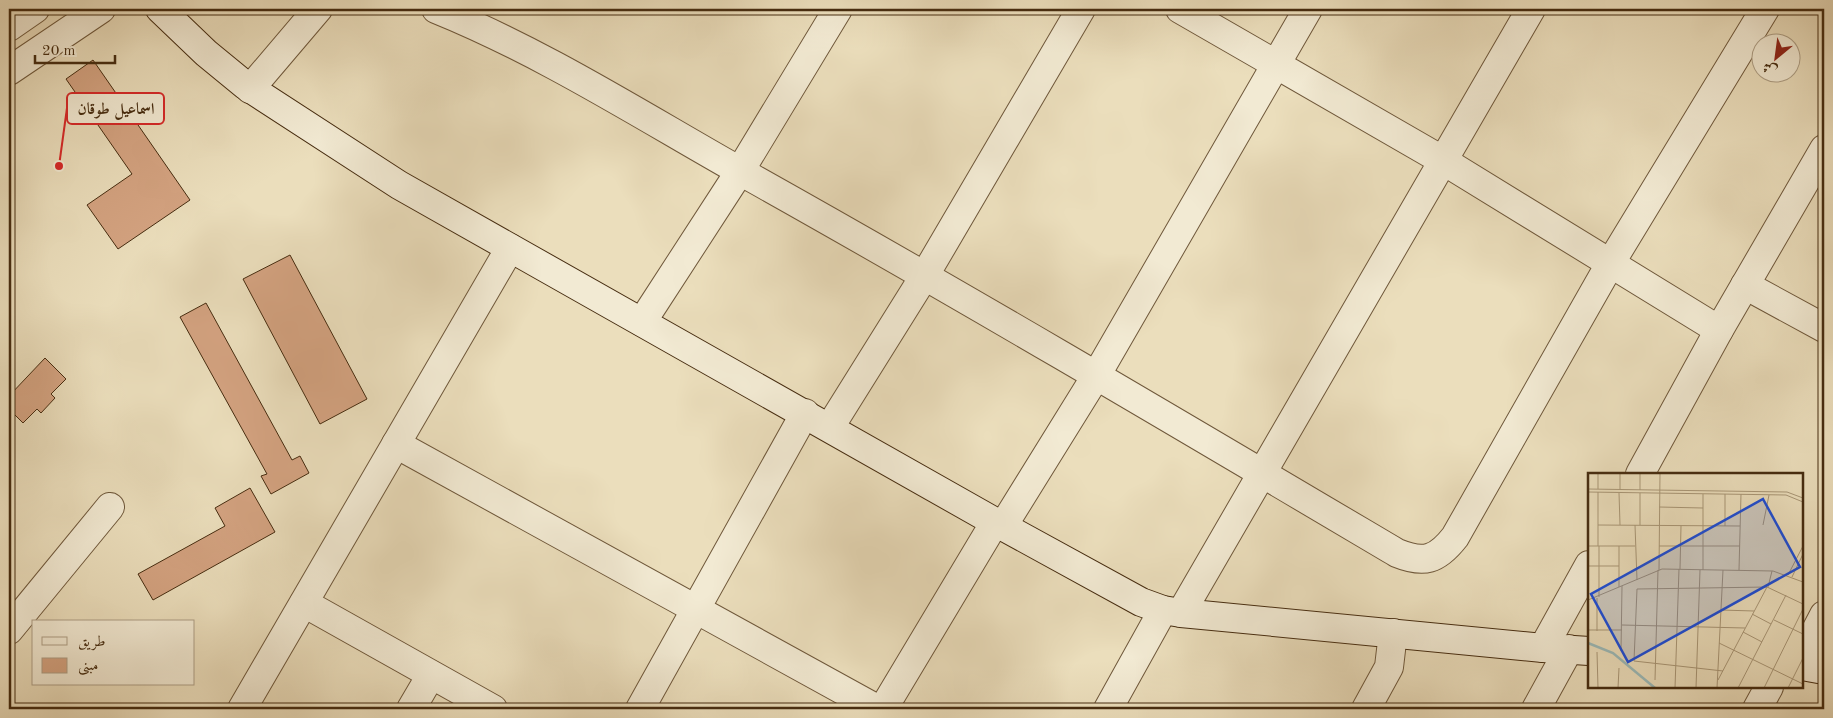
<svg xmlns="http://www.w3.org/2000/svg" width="1833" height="718" font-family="'Old Standard TT',Amiri,serif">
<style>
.building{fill:#d4a381;stroke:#462c10}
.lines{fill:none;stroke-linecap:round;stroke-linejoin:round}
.street-casing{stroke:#6f583b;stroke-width:30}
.secondary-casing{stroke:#462c10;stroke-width:30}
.street{stroke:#f2ead3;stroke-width:28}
.secondary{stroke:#f2ead3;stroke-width:28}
.inset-river{fill:none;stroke:#9bbab9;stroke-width:2.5}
.inset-road{fill:none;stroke:#a99777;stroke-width:1}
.view{fill:#1d4ed8;fill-opacity:0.15;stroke:#1d4ed8;stroke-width:2.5}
.inset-edge{fill:none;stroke:#462c10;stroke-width:2.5}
.leader{fill:none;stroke:#d62828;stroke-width:2}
.callout-dot{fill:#d62828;stroke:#f2ead3;stroke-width:2}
.callout{fill:#f2ead3;stroke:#d62828;stroke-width:2}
.callout-label{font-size:16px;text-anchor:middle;font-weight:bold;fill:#462c10}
</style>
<rect width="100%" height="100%" fill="#ebdebc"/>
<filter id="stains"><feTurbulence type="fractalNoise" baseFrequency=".004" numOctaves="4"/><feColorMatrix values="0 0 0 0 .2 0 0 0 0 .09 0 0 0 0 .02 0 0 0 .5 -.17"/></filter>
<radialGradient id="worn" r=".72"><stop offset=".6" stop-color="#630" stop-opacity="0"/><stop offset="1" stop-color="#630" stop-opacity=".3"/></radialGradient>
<g class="building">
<path d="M93,60L190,200L118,249L87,205L132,174L66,79Z"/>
<path d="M290,255L367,399L320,424L243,279Z"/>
<path d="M206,303L292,460L300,456L309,473L271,494L261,476L267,474L180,317Z"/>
<path d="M45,358L66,379L51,394L55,398L41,413L37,409L23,423L9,409V396Z"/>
<path d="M250,488L275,532L153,600L138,574L225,526L215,508Z"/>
</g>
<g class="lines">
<defs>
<g id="street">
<path d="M436,9C547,54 650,121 754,179C970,300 1184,427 1397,553C1424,564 1437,560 1455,537L1610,264L1765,9"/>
<path d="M1180,9L1442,160L1719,330"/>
<path d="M9,27L35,9"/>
<path d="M9,71L101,9"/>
<path d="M250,89L318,9"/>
<path d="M1745,285L1824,328"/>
<path d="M642,322L740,171L838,9"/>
<path d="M830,427L925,275L1081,9"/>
<path d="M396,444L877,709"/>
<path d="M1640,474L1719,330L1824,149"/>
<path d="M1003,526L1096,376L1308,9"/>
<path d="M304,603L493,709"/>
<path d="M1181,613L1531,9"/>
<path d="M9,630L110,507"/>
<path d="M1543,648L1589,565"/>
<path d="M1802,657L1824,615"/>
<path d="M242,709L510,248"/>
<path d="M411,709L431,675"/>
<path d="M640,709L805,413"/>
<path d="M883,709L995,522"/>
<path d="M1108,709L1163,610"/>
<path d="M1366,709L1389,667L1393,633"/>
<path d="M1536,709L1569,649"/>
<path d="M1757,709L1769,687"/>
</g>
<g id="secondary">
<path d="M160,9L206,53L245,85L399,185L995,522L1141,602L1163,610L1181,613L1543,648L1589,651"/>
<path d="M1802,666L1824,670"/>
</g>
</defs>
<use href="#street" class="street-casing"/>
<use href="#secondary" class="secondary-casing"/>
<use href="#street" class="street"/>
<use href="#secondary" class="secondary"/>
</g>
<g transform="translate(1588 473)">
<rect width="215" height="215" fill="#ebdebc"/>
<path class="inset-river" d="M0,170L25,180L67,215"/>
<path class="inset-road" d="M32,0V17M0,16L199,19L215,25M10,16V0M52,17V0M0,19L198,22L215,29M10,19V73M31,20L32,52M52,20V52M71,34L115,35M10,52L152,53M47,52L49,107M175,52L181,22M137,53V21M0,73H47M31,73V114M71,73H152M0,93H31M92,96L93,53M71,97L72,0M115,97V21M151,97L153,21M200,102L215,73M204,104L215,81M180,114L184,98M11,124V73M9,125V158M0,127L74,96L185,98L215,109M133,137L166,138M164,141L183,151M186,147L215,161M34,152L157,155M0,157H34M155,159L174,169M131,170L215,211M33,178L34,113M9,179L10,215M135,198L46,188L49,116L179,114L215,131M67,207L70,97M130,207L179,114M30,215L31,195M87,215L91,96M108,215L112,97M129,215L135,97M150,215L198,122M176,215L215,136M200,215L215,185"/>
<path class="view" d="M175,26L212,94L40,189L3,121Z"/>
<rect width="215" height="215" class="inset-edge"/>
</g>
<path class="leader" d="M59 166L67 108"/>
<circle class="callout-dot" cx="59" cy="166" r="5"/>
<rect class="callout" x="67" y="93" width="97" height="31" rx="5"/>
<g class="callout-label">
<text x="116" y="114">اسماعيل طوقان</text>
</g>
<rect width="1833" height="718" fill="none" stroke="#ebdebc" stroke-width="30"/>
<rect x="10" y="10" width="1813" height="698" fill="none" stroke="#462c10" stroke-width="2.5"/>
<rect x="15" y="15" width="1803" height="688" fill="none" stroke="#462c10"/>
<rect x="32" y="620" width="162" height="65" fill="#f2ead3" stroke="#ad9e85"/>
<rect x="42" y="637" width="25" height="8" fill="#f2ead3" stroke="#ad9e85"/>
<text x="78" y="646" font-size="15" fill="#462c10">طريق</text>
<rect x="42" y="658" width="25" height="15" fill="#d4a381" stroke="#ad9e85"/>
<text x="78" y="670" font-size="15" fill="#462c10">مبنى</text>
<g transform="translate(1776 58) rotate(209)"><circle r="24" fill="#f2ead3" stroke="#ad9e85"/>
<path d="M0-4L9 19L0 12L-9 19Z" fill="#8f2418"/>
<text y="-8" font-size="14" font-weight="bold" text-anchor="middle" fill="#462c10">ش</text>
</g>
<path d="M35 55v8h80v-8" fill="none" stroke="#462c10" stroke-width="2.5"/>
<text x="42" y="55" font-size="15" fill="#462c10" stroke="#f2ead3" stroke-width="4" paint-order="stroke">20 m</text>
<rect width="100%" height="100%" filter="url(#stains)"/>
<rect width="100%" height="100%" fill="url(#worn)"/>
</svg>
